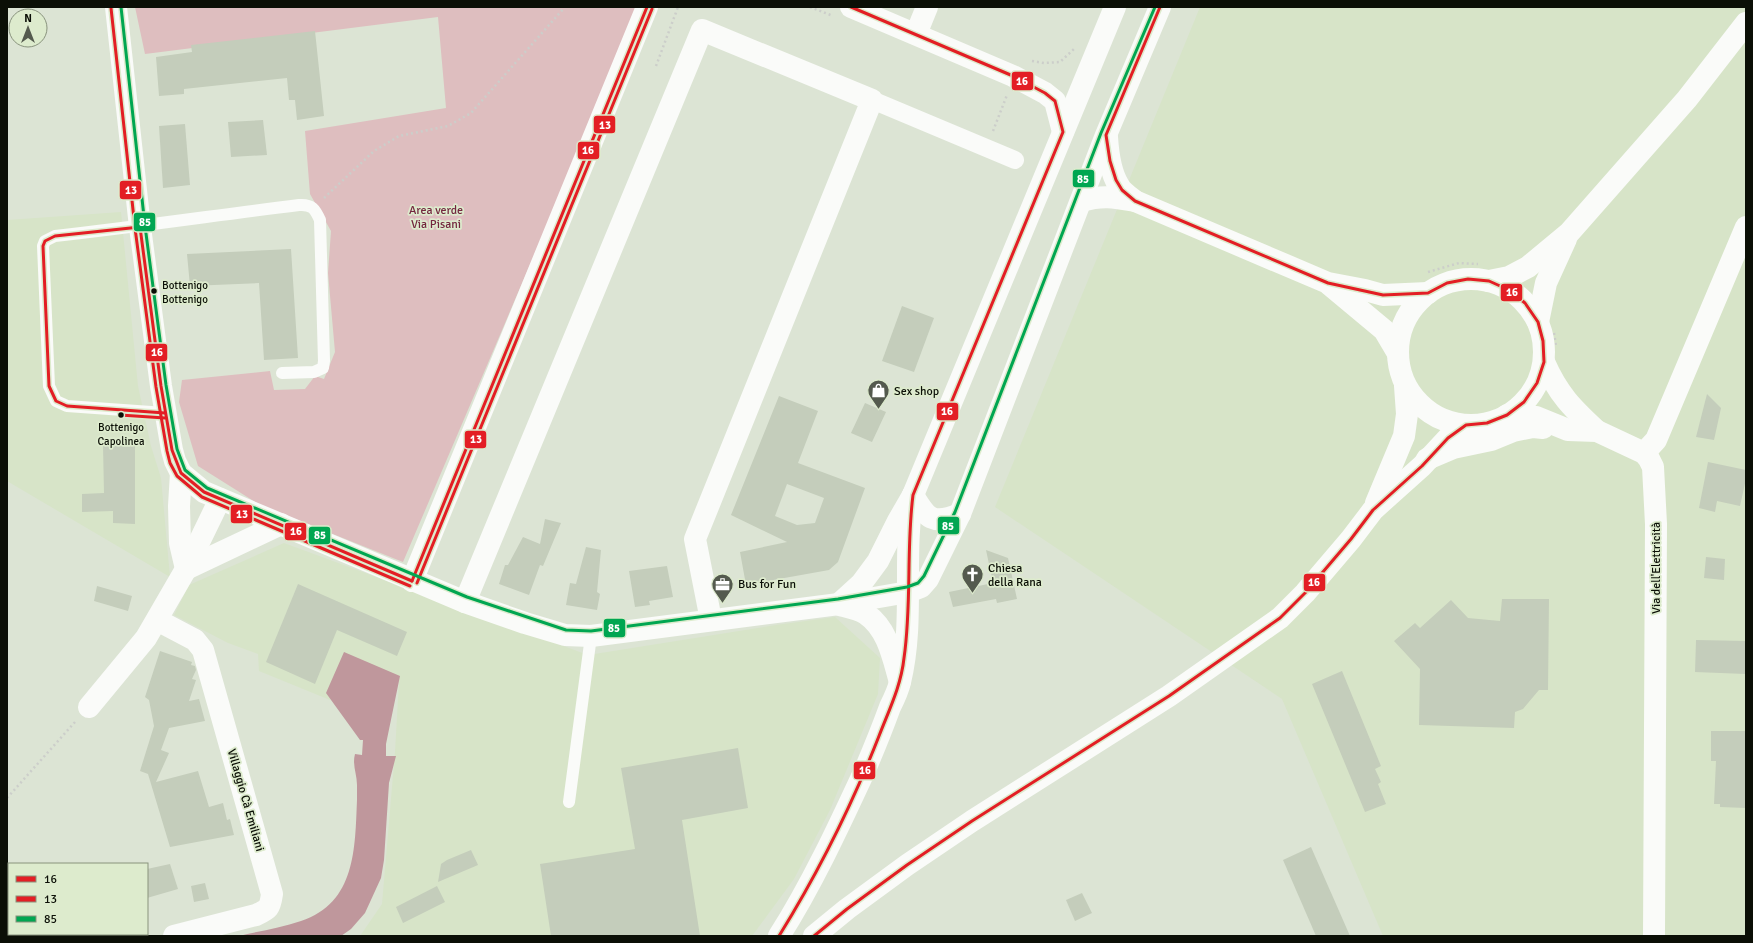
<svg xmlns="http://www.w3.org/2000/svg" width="1753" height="943" font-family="Signika,sans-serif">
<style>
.built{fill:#d7e4c8}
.green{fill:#debebf}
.water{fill:#bf979c}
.building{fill:#c4cdbb;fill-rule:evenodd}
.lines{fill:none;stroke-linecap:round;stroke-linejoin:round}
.path{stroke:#ccceca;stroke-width:2.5;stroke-dasharray:2 3;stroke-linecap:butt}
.service{stroke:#fafbf9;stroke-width:12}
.pedestrian{stroke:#fafbf9;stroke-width:18}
.minor{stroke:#fafbf9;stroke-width:22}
.tertiary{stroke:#fafbf9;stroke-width:22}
.secondary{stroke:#fafbf9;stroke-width:22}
.bus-1-casing{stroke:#ddebcd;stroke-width:6}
.bus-2-casing{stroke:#ddebcd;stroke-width:6}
.bus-3-casing{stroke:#ddebcd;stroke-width:6}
.bus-1{stroke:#e31e24;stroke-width:3}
.bus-2{stroke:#e31e24;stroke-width:3}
.bus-3{stroke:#00a651;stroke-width:3}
.bus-dot{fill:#0b0f06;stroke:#ddebcd;stroke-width:1.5}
.labels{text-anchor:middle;stroke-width:3.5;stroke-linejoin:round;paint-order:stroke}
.bus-label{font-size:11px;fill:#0b0f06;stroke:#ddebcd;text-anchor:start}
.park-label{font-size:12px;fill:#73263e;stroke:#ddebcd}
.poi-label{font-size:12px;fill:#0b0f06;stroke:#ddebcd;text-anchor:start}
.street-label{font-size:12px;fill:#0b0f06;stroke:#ddebcd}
.line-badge{stroke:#ddebcd;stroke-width:1.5}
.badge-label{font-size:11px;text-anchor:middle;font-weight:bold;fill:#fff}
</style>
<rect width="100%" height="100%" fill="#dce4d4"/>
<g class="built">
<path d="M1200,7H1746V936H1383L1282,699L995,507Z"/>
<path d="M121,212L138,386L151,446L161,478L170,577L7,481V220Z"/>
<path d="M284,543L588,655L776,625L835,617L880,658L878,694L830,810L794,879L752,936H360L382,904L395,752L399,681L350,655L330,700L259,671L258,654L228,643L174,615L189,585Z"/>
</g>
<path class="green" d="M135,7H640L403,562L260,505L198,466L179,402L182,380L270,371L274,390L305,389L315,376L324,379L335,352L328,273L331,231L310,194L305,131L446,108L438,17L145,54Z"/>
<path class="water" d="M344,652L400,676L386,744V756H396L389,783L384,860L381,878L365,913L351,929L341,936H239C259,931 281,928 301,921C356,903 355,848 357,800C357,795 357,790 357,785C357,774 352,765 355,754L362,755L363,740H360L326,693Z"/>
<g class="building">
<path d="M315,31L324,116L297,120L295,100H289L287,78L184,89V94L159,96L156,57L192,52L191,45Z"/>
<path d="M263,120L267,155L231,157L228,122Z"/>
<path d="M185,124L190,185L163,188L159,126Z"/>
<path d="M291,249L298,358L264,360L259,283L190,286L187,254Z"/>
<path d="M902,306L934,318L914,372L882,361Z"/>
<path d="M1707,394L1721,408L1714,440L1696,437Z"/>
<path d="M779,396L818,411L798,463L865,488L838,562L829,570L746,585L740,552L787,542L731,515ZM787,484L824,498L815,523L797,525L775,516Z"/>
<path d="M865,403L886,412L872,442L851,433Z"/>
<path d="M103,445L135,446V524L113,523V511L82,512V494L104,493Z"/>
<path d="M1708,462L1746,470V479L1740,506L1717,501L1715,512L1699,508Z"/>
<path d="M545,519L561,523L543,566L540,565L529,595L499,584L505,565H508L523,537L540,544Z"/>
<path d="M586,547L601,550L597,592L600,594L597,610L566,605L570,583L576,584Z"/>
<path d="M986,550L1008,558L1017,599L997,603L996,599L953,607L949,592L993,583Z"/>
<path d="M1706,557L1725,559L1724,580L1704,578Z"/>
<path d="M667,566L673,597L649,601L650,605L635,607L629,571Z"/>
<path d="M298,584L407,632L397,656L337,630L315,684L266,662Z"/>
<path d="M97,586L132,596L128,611L94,601Z"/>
<path d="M1502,599H1549L1548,690H1539L1523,709L1515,712L1514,728L1419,725L1420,669L1394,641L1415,623L1420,628L1451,600L1468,618L1500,621Z"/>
<path d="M1696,640L1746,641V674L1695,672Z"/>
<path d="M160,651L192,662L191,665L195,666L196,670L192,679L196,680L189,701L199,699L205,721L169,728L161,750L169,753L156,782L198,771L209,807L223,803L227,820L230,819L234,835L170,847L148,774L140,771L154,726L149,700L145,697Z"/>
<path d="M1342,671L1381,766L1375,769L1381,782L1378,784L1386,804L1365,812L1312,684Z"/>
<path d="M1711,731H1746V808L1720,807V804H1714L1716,761H1711Z"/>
<path d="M738,748L748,808L682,820L700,936H551L540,864L635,849L621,768Z"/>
<path d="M1311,847L1350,936H1316L1283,860Z"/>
<path d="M471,850L478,865L438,882L441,864L447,860Z"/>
<path d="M170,864L178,889L147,898V869Z"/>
<path d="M205,883L209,899L194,902L191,886Z"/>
<path d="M437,886L445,902L403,923L396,907Z"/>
<path d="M1082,893L1092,913L1075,921L1066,900Z"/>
</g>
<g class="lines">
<g class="path">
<path d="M810,7L833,16"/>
<path d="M1032,61L1044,63L1060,62L1074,49"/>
<path d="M656,66L678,7"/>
<path d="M993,131L1007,95"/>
<path d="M324,198L374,151L399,136L448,126L471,113L565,7"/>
<path d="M1428,272L1459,263L1478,264"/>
<path d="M1554,333L1556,346"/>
<path d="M7,798L75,722"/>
</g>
<g class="service">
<path d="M165,413L67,406L56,401L49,386L43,246L45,241L55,236C137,227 218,215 299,205C312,204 315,209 320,220L324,361L323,368L314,372L282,373"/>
<path d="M569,802L591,636"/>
</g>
<path class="pedestrian" d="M872,100L1015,160"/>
<g class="minor">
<path d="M851,7L1013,76L1045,93L1055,101L1063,132"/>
<path d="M916,34L927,7"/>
<path d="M1544,362C1558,394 1572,408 1597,431"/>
<path d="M1507,415L1536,417L1568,430L1597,431L1644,453L1649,459L1653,467L1656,524L1654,936"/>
<path d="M1644,453L1656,440L1746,227"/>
<path d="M1427,459L1453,448L1491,440L1513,431L1533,427L1543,428"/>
<path d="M181,473L179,506L180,543L186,569"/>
<path d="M186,569L281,524"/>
<path d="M412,581L647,7"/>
<path d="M465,602L702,30L872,100L695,539L711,620"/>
<path d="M157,620L195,640L203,650L272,894C270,908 269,909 256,915L174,936"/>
<path d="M89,707L146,638L186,569L220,499"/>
</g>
<g class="tertiary">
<path d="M116,7L140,227L161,386L172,450L175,461L181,473L204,492L465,602L525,623L565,635L591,636L839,604L908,592"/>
<path d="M1489,281L1509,277L1528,267L1569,233L1687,99L1746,23"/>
<path d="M1538,322L1546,283L1566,239"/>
<path d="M839,604L861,584L878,561L898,521L913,495"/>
<path d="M840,605C848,607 859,609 866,614C888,629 893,658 900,682"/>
</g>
<g class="secondary">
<path d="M1107,137C1108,153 1110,172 1119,186C1122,192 1130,197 1135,201L1328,283L1365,290L1383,295L1428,293"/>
<path d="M1081,201C1103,195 1113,197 1135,201"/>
<circle cx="1471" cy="352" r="73"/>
<path d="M1330,285L1384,330L1397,352"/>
<path d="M913,495C927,519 932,525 960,514"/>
<path d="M1376,503L1404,436L1407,414L1405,386"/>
<path d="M908,592L921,587L928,579L960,514L1106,135L1160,7"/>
<path d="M779,936C811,886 839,826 864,772C873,751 882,729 890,707C894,699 898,691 900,682C915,620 902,557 913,495L1115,7"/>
<path d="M814,936L847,909L907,865L972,821L1169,696L1280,618L1305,593L1351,539L1373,510L1422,466L1448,438L1466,425"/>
</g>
<defs>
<g id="bus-1">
<path d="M140,227L161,386L172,450L181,473L204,492L412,581"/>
<path d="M140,227L55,236L45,241L43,246L49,386L56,401L67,406L165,413"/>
<path d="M412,581L647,7"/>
<path d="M779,936C818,873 852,805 879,736C889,710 901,686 904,658C912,604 906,549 913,495L1063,132L1055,101L1045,93L1013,76L851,7"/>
<path d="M814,936L847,909L907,865L972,821L1169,696L1280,618L1305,593L1351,539L1373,510L1422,466L1448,438L1466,425L1487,423L1507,415L1524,402L1537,383L1544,362L1543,341L1538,322L1525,303L1509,290L1489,281L1468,279L1447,283L1428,293L1383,295L1328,283L1135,201L1122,190L1116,180L1110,161L1106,135L1160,7"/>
</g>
<g id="bus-2">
<path d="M111,8L135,228L156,387L167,451L170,463L177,476L202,497L410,586"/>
<path d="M120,415L165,418"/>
<path d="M417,583L652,9"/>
</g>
<path id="bus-3" d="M121,7L145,226L166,385L177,449L185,470L207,488L467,597L566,630L591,631L838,599L907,587L918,583L924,576L955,512L1101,133L1155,7"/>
</defs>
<use href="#bus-1" class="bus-1-casing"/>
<use href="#bus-2" class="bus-2-casing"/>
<use href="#bus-3" class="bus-3-casing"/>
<use href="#bus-1" class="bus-1"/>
<use href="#bus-2" class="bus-2"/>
<use href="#bus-3" class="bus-3"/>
</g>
<defs>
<symbol id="shop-pin" viewBox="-11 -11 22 30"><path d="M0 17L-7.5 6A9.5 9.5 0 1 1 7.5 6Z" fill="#545a4e" stroke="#ddebcd"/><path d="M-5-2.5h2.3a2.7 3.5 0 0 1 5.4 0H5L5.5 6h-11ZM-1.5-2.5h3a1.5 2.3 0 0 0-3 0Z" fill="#fff"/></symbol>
<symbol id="church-pin" viewBox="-11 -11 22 30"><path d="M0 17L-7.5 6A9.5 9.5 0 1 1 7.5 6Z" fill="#545a4e" stroke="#ddebcd"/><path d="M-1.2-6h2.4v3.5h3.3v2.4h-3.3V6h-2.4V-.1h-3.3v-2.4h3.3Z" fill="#fff"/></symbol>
<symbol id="office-pin" viewBox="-11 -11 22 30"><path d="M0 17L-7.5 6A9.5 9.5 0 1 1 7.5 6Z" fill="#545a4e" stroke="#ddebcd"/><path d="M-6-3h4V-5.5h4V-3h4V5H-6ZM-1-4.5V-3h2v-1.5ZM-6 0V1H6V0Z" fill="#fff"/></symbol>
</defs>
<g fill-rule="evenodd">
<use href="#shop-pin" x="866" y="378" width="25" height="34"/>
<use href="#church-pin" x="960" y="562" width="25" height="34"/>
<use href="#office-pin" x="710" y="572" width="25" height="34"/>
</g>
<g class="bus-dot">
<circle cx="154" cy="291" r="3.5"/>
<circle cx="121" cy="415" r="3.5"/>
</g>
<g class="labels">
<g class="bus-label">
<text x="162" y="289">Bottenigo<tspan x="162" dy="14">Bottenigo</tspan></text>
<text x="121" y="431" text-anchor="middle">Bottenigo<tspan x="121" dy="14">Capolinea</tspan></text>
</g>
<g class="park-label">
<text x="436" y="214">Area verde<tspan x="436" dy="14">Via Pisani</tspan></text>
</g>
<g class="poi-label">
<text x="894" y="395">Sex shop</text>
<text x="988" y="572">Chiesa<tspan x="988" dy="14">della Rana</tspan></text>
<text x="738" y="588">Bus for Fun</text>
</g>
<g class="street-label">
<text transform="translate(1656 568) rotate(-90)" y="4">Via dell'Elettricità</text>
<text transform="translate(246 800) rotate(74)" y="4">Villaggio Cà Emiliani</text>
</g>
</g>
<g class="line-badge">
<rect x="1011" y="71" width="23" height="20" rx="4" fill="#e31e24"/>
<rect x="593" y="115" width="23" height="19" rx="4" fill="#e31e24"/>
<rect x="577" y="141" width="23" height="19" rx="4" fill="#e31e24"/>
<rect x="1072" y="169" width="23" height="19" rx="4" fill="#00a651"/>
<rect x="119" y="180" width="23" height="20" rx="4" fill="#e31e24"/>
<rect x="133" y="212" width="23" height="20" rx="4" fill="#00a651"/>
<rect x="1500" y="283" width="23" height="19" rx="4" fill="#e31e24"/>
<rect x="145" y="343" width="23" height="19" rx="4" fill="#e31e24"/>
<rect x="936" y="402" width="23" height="19" rx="4" fill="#e31e24"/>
<rect x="464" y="430" width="23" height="19" rx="4" fill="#e31e24"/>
<rect x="230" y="504" width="23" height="20" rx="4" fill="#e31e24"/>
<rect x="937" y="516" width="23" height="19" rx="4" fill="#00a651"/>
<rect x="284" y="522" width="23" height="19" rx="4" fill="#e31e24"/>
<rect x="308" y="526" width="23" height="19" rx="4" fill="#00a651"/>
<rect x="1303" y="573" width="23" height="19" rx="4" fill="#e31e24"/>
<rect x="603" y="618" width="23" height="20" rx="4" fill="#00a651"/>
<rect x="853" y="761" width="23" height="19" rx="4" fill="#e31e24"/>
</g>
<g class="badge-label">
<text x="1022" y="85">16</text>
<text x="605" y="129">13</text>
<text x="588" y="154">16</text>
<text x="1083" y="183">85</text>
<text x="131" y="194">13</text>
<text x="145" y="226">85</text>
<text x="1512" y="296">16</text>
<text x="157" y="356">16</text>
<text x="947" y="415">16</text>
<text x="476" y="443">13</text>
<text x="242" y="518">13</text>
<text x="948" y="530">85</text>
<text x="296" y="535">16</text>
<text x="320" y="539">85</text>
<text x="1314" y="586">16</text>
<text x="614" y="632">85</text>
<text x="865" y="774">16</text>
</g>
<rect width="1753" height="943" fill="none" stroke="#0b0f06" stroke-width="16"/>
<rect x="8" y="863" width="140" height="72" fill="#ddebcd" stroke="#89937d"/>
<rect x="16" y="876" width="20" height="6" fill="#e31e24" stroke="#89937d"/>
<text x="44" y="883" font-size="12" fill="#0b0f06">16</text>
<rect x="16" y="896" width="20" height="6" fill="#e31e24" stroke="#89937d"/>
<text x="44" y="903" font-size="12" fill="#0b0f06">13</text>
<rect x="16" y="916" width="20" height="6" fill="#00a651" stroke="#89937d"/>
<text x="44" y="923" font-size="12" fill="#0b0f06">85</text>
<g transform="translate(28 28)"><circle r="19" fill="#ddebcd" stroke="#89937d"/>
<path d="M0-3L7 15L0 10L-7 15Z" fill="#545a4e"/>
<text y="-6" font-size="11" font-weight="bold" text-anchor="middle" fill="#0b0f06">N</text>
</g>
</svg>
